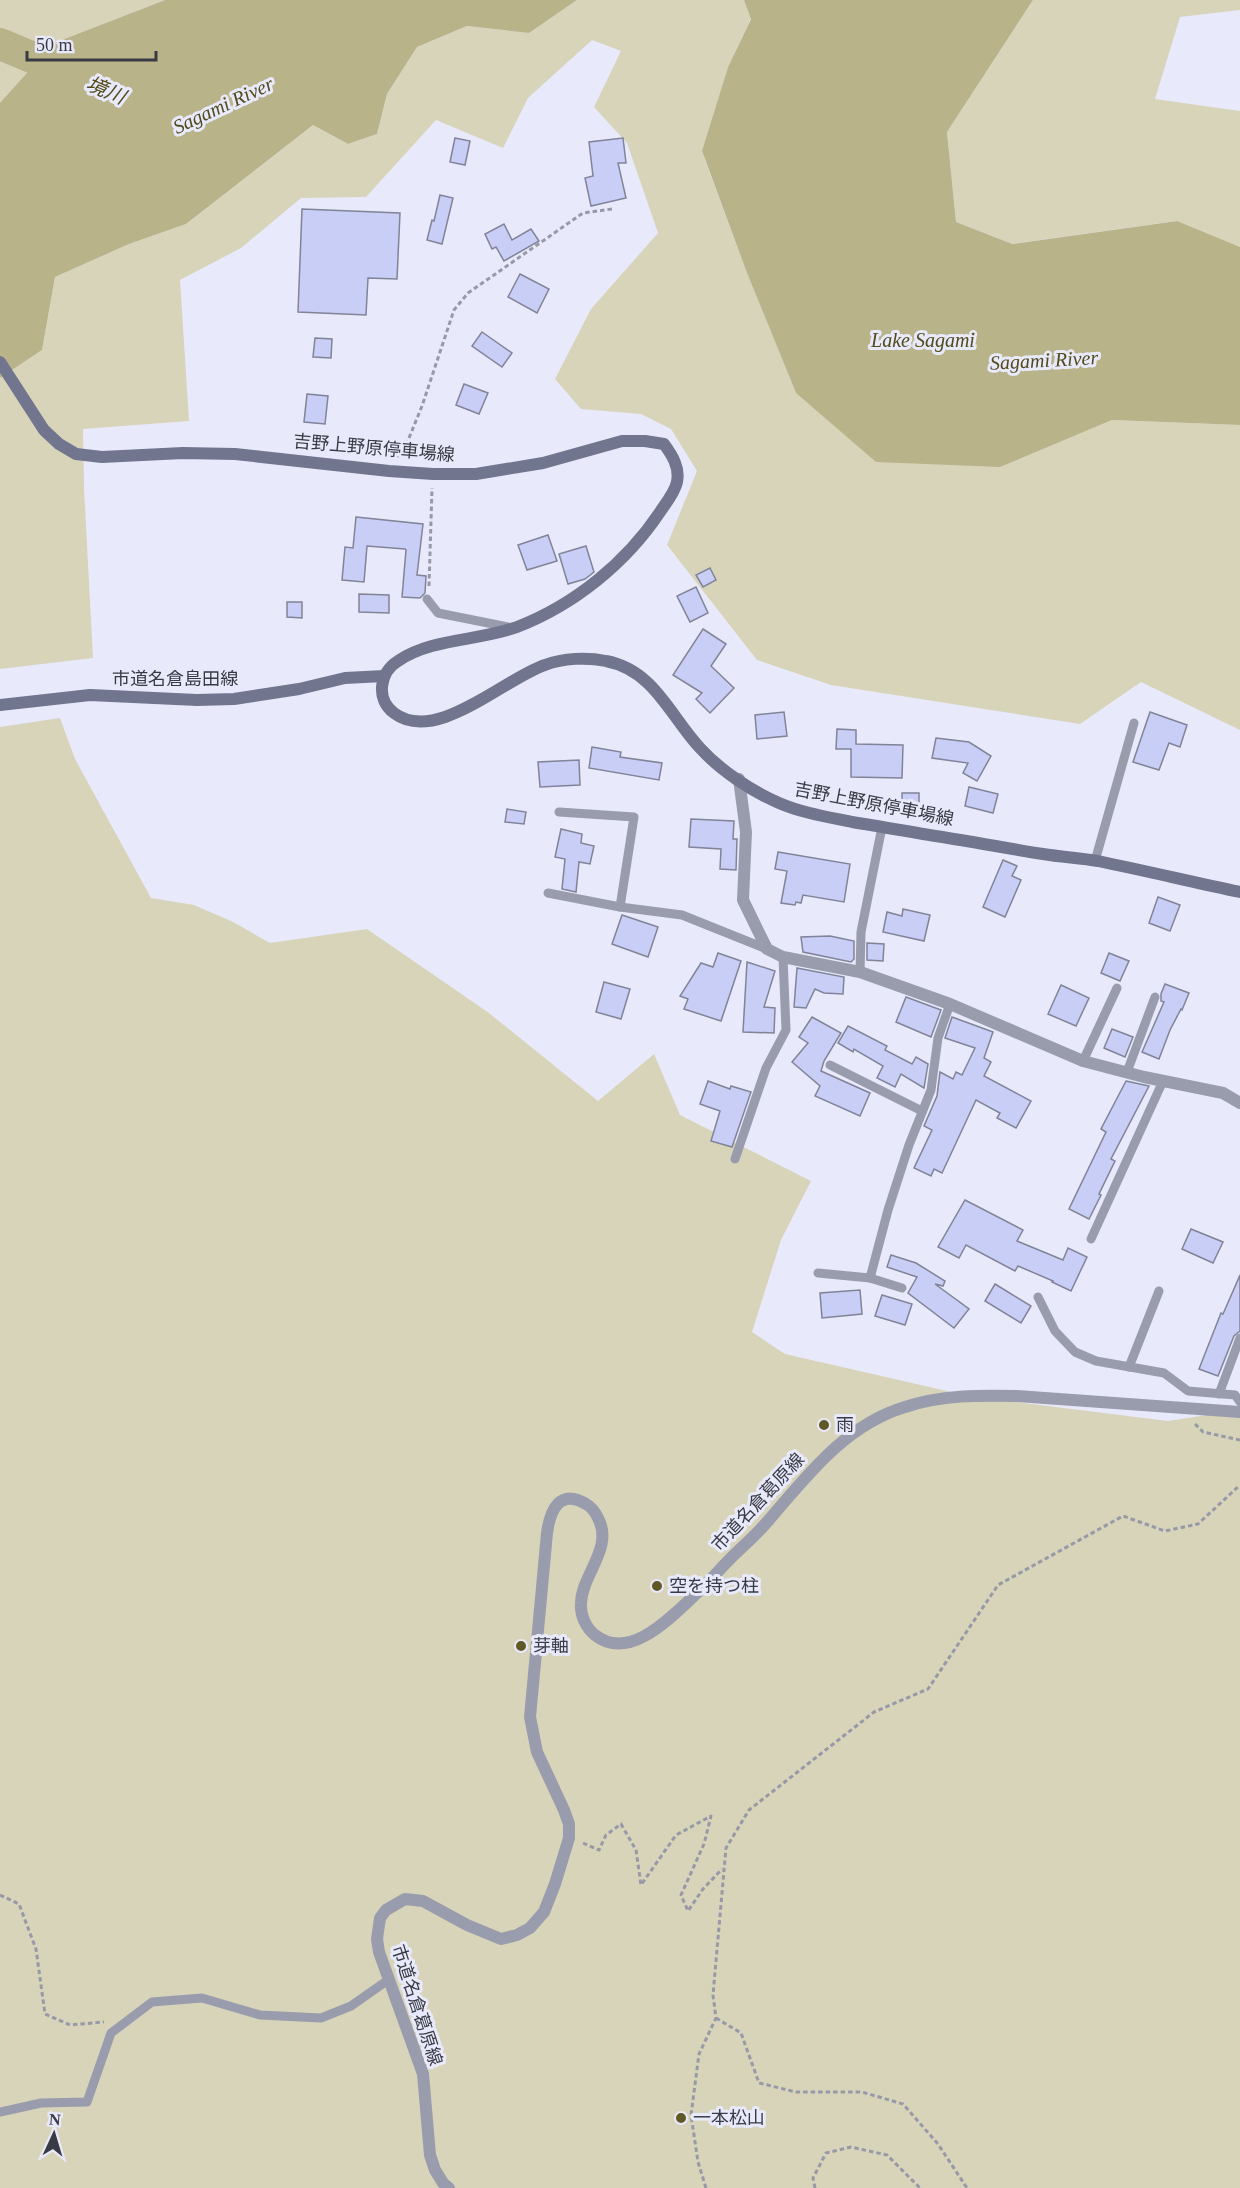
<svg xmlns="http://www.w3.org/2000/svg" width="1240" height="2188" font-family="'Times New Roman','Noto Sans JP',serif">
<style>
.green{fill:#d8d4ba}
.water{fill:#b9b389}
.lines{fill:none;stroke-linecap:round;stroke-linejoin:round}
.river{stroke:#b9b389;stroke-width:32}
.building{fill:#c9cef7;stroke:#818397;stroke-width:1.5}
.path{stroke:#9799a7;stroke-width:3;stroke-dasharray:4.5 3;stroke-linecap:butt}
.lane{stroke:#999cad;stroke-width:9}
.street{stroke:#999cad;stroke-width:12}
.secondary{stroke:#72758e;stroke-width:12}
.poi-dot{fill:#615925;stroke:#e8eafc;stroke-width:2}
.labels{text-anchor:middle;stroke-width:6;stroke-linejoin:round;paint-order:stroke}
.street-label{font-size:18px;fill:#393a43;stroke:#e8eafc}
.poi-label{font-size:18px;fill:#393a43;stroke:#e8eafc;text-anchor:start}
.water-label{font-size:20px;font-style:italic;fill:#524a18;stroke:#e8eafc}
</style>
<rect width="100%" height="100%" fill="#e8eafc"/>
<g class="green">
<path d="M0,0H165L54,43L0,105Z"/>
<path d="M577,0H744L751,18L728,67L702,152L747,273L796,393L1000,466L1112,420L1240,425V730L1141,682L1080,724L831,685L757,660L667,545L697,471L671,429L641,414L581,409L555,379L591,309L658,233L627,143L594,107L621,51L592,40L528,98L503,148L436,120L366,197L301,198L241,248L180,280L189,421L83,429L84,488L93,658L0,669V378L42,350L55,277L129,244L186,224L313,125L348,144L377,134L387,94L417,47L467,26L529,33Z"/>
<path d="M1033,0H1240V10L1180,17L1155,99L1240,111V247L1176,221L1011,244L956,222L947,132Z"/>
<path d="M60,718L75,759L151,898L194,905L233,922L270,943L367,929L489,1013L598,1101L654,1054L680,1115L811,1181L781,1240L752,1332L785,1354L969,1396L1168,1421L1240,1410V2188H0V727Z"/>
</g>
<g class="water">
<path d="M165,0H577L529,33L467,26L417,47L387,94L377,134L348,144L313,125L186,224L129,244L55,277L42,350L0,378V103L54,43Z"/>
<path d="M744,0H1033L947,132L956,222L1012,244L1177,221L1240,247V425L1112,420L1000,467L876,462L796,393L747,273L702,151L728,67L751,19Z"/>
</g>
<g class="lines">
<path class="river" d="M0,44L77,76"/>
</g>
<g class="building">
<path d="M455,138L470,141L465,165L450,162Z"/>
<path d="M623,138L626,163H618L626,198L591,206L585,178L593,176L589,142Z"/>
<path d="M440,195L453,198L442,244L427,240L432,220L434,221Z"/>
<path d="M302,209L400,213L397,279L368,278L366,315L298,312Z"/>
<path d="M504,224L512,240L531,229L539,241L504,261L496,247L492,249L485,234Z"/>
<path d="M520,274L549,289L537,313L508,297Z"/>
<path d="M482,332L512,353L502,367L472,346Z"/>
<path d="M315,338L332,339L331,358L313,357Z"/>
<path d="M464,384L488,393L479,414L456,405Z"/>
<path d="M307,394L328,396L325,424L304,422Z"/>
<path d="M356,517L423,524L417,575L426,576L425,593L420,598L402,597L406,550L405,549L367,546L364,582L342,580L345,547L353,548Z"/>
<path d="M548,535L557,561L527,570L518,545Z"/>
<path d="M586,546L594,572L585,579L568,584L559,554Z"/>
<path d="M710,568L716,580L703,587L696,575Z"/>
<path d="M696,587L708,613L690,622L677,596Z"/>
<path d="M359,594L389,595V613L359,612Z"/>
<path d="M287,602H302V618L287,617Z"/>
<path d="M703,629L726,644L711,666L734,688L710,713L696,699L702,693L673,675Z"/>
<path d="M784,712L787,736L757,739L755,715Z"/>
<path d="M1150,712L1187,725L1180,747L1169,743L1159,770L1133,762Z"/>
<path d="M837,729L856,730V744L903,745L902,778L851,777V749H836Z"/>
<path d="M936,738L969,742L991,756L977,781L963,773L968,763L932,758Z"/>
<path d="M592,747L621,752L620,757L662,763L659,780L589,768Z"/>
<path d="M579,760L580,785L540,787L538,762Z"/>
<path d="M969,787L998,794L993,813L965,806Z"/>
<rect x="902" y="793" width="17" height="16"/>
<path d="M507,809L526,812L524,824L505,822Z"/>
<path d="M691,819L734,821L733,839H737L736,870L720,869L721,849L689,847Z"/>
<path d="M561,829L582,834L581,843L594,846L590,864L579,862L576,892L562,889L565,859L555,857Z"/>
<path d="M778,852L850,864L844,902L803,895L801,903L796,902L795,905L781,903L787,871L775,869Z"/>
<path d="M1003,860L1017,866L1012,876L1021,880L1005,917L983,907Z"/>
<path d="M1158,897L1180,905L1170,931L1149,923Z"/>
<path d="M903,909L930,915L924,941L883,932L887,912L902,916Z"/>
<path d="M622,915L658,927L648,957L612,944Z"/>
<path d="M830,936L854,941V959L851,962L803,952L801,937Z"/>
<path d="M867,943L884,944L883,961L867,960Z"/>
<path d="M718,953L741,961L721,1021L684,1009L688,999L680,996L701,963L713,967Z"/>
<path d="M1109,953L1129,961L1120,981L1101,973Z"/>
<path d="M747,962L775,971L764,1007L775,1008L774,1033L743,1032Z"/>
<path d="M797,968L844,977L843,994L824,993L815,989L806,1008L794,1007Z"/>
<path d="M604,982L630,989L621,1019L596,1012Z"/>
<path d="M1165,984L1189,993L1182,1010L1181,1009L1170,1030L1159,1059L1142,1052L1164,1002L1161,1001V994Z"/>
<path d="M1061,985L1089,998L1076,1026L1048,1014Z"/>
<path d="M906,997L941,1010L931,1037L896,1022Z"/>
<path d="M812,1017L841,1033L824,1061L821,1071L870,1093L860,1116L815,1096L820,1086L792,1062L808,1043L799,1037Z"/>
<path d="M952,1017L993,1032L984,1058L991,1062L984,1076L1031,1101L1016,1128L997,1118L1000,1113L976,1100L942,1173L934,1169L931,1176L914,1168L932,1130L924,1126L937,1096L940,1072L953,1079L956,1072L962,1075L975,1048L945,1038Z"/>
<path d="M848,1026L887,1046L885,1050L912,1064L916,1057L928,1064L924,1088L901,1074L895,1087L877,1078L883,1066L854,1049L853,1052L838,1043Z"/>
<path d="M1112,1029L1133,1037L1125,1057L1104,1048Z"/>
<path d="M708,1081L730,1089L731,1086L751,1092L732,1147L711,1141L720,1111L700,1104Z"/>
<path d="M1126,1081L1149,1086L1111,1159L1115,1161L1099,1194L1101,1195L1089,1219L1069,1209L1106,1132L1101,1129Z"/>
<path d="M965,1200L1023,1230L1017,1241L1063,1260L1068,1248L1087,1257L1071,1291L1052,1282L1053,1281L1018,1266L1015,1271L966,1245L959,1258L938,1247Z"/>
<path d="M1191,1229L1223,1242L1213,1263L1182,1249Z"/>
<path d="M891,1255L916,1263L945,1281L943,1286L935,1284L969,1309L954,1328L908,1293L917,1277L887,1267Z"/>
<path d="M1240,1275V1331L1234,1336L1218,1376L1199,1369L1221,1313L1223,1314Z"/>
<path d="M995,1284L1031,1306L1021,1323L985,1301Z"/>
<path d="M860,1290L862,1314L822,1318L820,1293Z"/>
<path d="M882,1295L912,1304L905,1325L875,1316Z"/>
</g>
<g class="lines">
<g class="path">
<path d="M397,457L409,438L422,406L454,310L468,293L583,213L612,209"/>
<path d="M429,586L432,488"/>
<path d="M1195,1424L1203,1432L1240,1440"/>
<path d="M583,1843L599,1850L606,1835L621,1824L636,1850L641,1885L676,1835L711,1816L704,1844L681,1895L688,1911L703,1889L722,1869"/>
<path d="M0,1895L19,1904L36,1949L45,2014L70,2025L104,2022"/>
<path d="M716,2018L741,2033L759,2083L796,2092H862L903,2104L938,2144L967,2188"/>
<path d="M706,2188L698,2162L691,2115L699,2054L716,2018L713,1995L726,1848L749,1810L874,1712L928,1689L998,1585L1123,1516L1165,1531L1198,1524L1240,1485"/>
<path d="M815,2188L813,2178L826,2153L851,2147L887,2155L920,2188"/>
</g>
<g class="lane">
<path d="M427,599L438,613L513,628"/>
<path d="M559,812L634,817L620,907"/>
<path d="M1095,861L1134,723"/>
<path d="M548,893L620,907L682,915L767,949"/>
<path d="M860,972L861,932L882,827"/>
<path d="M1083,1061L1117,988"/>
<path d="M830,1065L922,1111"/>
<path d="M1127,1072L1155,997"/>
<path d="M735,1159L766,1068L786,1030L783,957"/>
<path d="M1091,1239L1163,1081"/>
<path d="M818,1273L870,1278L888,1210L909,1145L931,1090L938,1038L950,1004"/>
<path d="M870,1278L902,1288"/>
<path d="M1038,1297L1055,1331L1075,1352L1096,1361L1164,1373L1188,1391L1235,1395L1240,1402"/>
<path d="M1129,1367L1159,1291"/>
<path d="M1219,1394L1240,1338"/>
<path d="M0,2112L41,2103L87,2102L111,2033L152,2002L202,1998L260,2015L321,2018L351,2006L388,1980"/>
</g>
<g class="street">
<path d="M739,779L746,832L743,900L767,949L783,957L860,972L950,1004L1083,1061L1144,1077L1223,1093L1240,1103"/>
<path d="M449,2188L443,2183L435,2170L430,2155L423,2074L379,1952L377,1939L380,1918L386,1910L405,1899L423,1901L467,1925L501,1939L517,1935L530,1928L544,1912L555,1884L569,1838V1824L564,1810L537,1752L530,1717L547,1533C550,1511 559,1488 586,1504C592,1507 595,1512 598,1518C614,1548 582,1574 581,1603C580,1615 586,1628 595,1635C630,1663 673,1615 698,1592C709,1582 719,1570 729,1560C742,1547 756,1535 768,1521C807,1476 845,1425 905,1407C941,1395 979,1395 1017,1396L1240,1412"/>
</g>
<g class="secondary">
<path d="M0,362L44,430L59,444L76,454L102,457L183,453L235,454L389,471L433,474H476L543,463L622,441H645L664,444C672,455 680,467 677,482C675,492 666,503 660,512C626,563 574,605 517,627C479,641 432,638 398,661C380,672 375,699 394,713C436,745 505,678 545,665C563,658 587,657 606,661C654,670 670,716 700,748C720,770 751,791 779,803C802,813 828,817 852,822C884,827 916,833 948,838C980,843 1011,849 1043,854C1061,857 1080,858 1098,861C1146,871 1193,882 1240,892"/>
<path d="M0,705L90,695L197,700L234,699L299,689L345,678L384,676"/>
</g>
</g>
<g class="poi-dot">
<circle cx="824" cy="1425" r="6"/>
<circle cx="657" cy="1586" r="6"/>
<circle cx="521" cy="1646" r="6"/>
<circle cx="681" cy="2118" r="6"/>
</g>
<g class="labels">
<g class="street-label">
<text transform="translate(374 448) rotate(5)" y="6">吉野上野原停車場線</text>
<text x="175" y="685">市道名倉島田線</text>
<text transform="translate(874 804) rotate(11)" y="6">吉野上野原停車場線</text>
<text transform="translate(758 1502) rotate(-47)" y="6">市道名倉葛原線</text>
<text transform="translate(417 2005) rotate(72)" y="6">市道名倉葛原線</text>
</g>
<g class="poi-label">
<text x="836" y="1431">雨</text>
<text x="669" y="1592">空を持つ柱</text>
<text x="533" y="1652">芽軸</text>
<text x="693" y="2124">一本松山</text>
</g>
<g class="water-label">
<text transform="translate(106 90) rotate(23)" y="7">境川</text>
<text transform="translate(223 105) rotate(-25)" y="7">Sagami River</text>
<text x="923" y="347">Lake Sagami</text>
<text transform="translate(1044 360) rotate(-3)" y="7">Sagami River</text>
</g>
</g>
<g transform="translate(54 2134) rotate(4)" stroke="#e8eafc" stroke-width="4.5" paint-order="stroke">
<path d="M0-4.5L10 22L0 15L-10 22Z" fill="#393a43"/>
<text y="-9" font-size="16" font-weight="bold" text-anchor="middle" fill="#393a43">N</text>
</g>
<path d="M27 51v9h129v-9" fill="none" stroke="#393a43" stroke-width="3"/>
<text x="36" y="51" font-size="18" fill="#393a43" stroke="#e8eafc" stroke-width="4.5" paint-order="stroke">50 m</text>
</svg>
